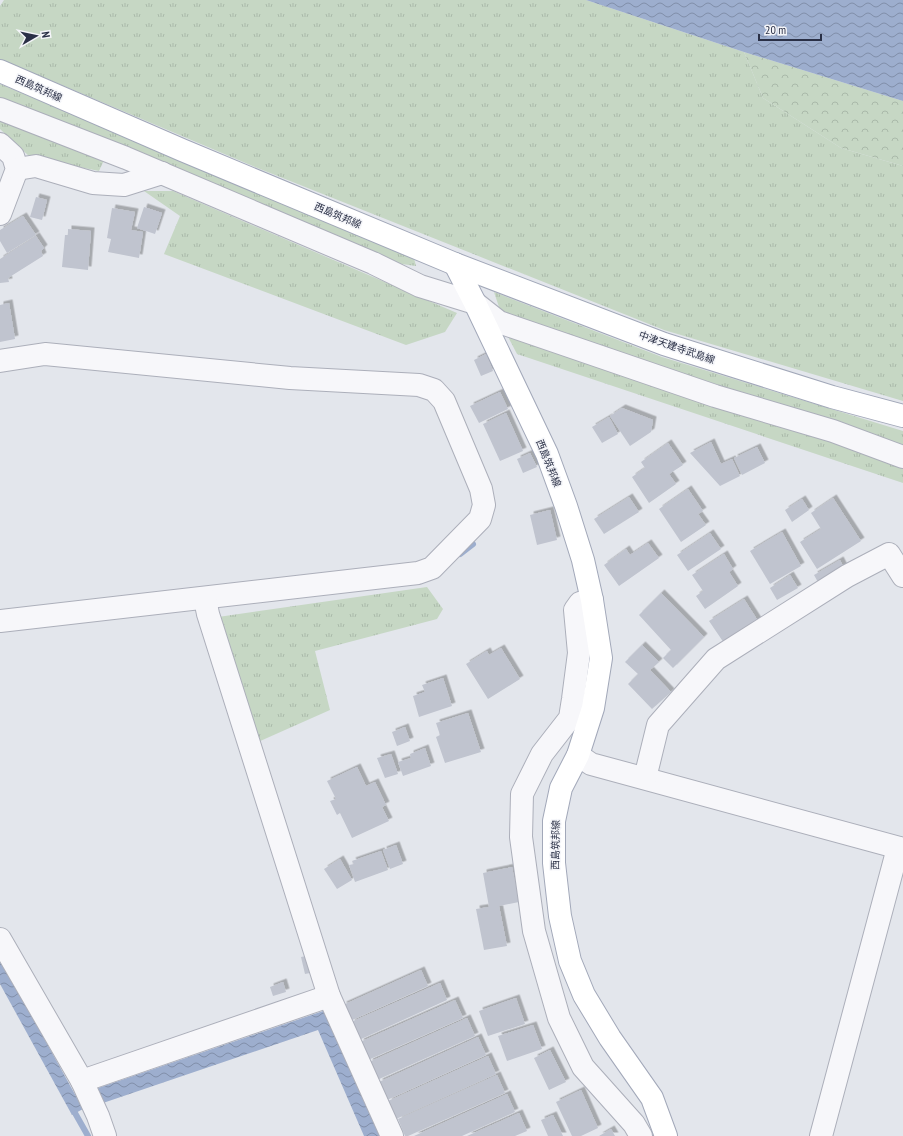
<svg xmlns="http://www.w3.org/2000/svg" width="903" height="1136" font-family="'PT Sans Narrow','Noto Sans JP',sans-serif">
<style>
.grass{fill:url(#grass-tufts)}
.forest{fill:url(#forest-crowns)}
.water{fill:url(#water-waves)}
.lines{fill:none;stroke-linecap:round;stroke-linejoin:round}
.stream{stroke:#9daece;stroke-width:6}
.building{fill:#c0c4cf;filter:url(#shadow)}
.minor-casing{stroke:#acafba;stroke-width:24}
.major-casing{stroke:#a2a8b9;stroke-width:24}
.minor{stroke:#f7f7fa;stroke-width:22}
.major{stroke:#fff;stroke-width:22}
.labels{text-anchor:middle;stroke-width:3;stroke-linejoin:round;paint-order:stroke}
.street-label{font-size:10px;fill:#2a3046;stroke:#f4f5f9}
</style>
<defs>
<pattern id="grass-tufts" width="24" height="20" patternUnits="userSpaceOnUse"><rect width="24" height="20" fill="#c6d7c4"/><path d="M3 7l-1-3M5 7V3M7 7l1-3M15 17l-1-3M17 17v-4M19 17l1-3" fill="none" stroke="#aab9aa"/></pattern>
<pattern id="forest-crowns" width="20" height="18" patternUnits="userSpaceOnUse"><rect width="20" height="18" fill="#c6d7c4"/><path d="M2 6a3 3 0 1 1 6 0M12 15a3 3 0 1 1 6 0" fill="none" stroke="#aab9aa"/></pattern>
<pattern id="water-waves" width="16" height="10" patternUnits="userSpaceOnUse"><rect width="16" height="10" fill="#9daece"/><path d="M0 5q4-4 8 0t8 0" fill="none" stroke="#808ea9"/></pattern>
<filter id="shadow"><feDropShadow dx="3.5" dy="-3.5" stdDeviation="0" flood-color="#0004"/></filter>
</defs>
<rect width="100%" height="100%" fill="#e3e6ec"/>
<g class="grass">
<path d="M4,0H586L744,52L763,98L841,148L903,166V401L664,330L255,167L0,59V6Z"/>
<path d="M0,84L414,258L416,266L381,261L0,99Z"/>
<path d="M0,116L105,158L99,171L30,157L0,129Z"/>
<path d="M144,191H173L457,313L445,332L406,345L164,254L180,216Z"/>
<path d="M494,292L662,357L903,431V446L501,313Z"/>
<path d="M505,331L903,466V483L517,354Z"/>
<path d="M427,587L443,609L437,619L315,651L330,710L258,742L218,617Z"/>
</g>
<path class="forest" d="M744,52L903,101V166L841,148L763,98Z"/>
<g class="water">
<path d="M586,0H903V101L744,52Z"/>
<path d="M0,958L83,1109L72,1115L0,984Z"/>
<path d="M326,1010L381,1136H364L318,1030L103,1103L98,1088Z"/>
</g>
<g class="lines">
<g class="stream">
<path d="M460,554L473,544"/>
<path d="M75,1113L88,1136"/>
</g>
</g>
<g class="building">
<path d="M36,197L47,200L42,220L30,217Z"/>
<path d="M144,207L162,213L155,234L137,228Z"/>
<path d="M112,208L135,212L131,230L143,232L139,258L108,252L111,239L107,238Z"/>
<path d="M23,216L36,235L7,253L0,241V230Z"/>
<path d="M68,229L91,231L88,270L62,267L65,235H68Z"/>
<path d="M36,236L44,248L41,251L43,256L8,278L9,282L0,283V259Z"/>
<path d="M9,303L15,339L0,342V305Z"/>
<path d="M486,354L493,371L481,376L474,360Z"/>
<path d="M500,392L508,409L479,423L470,406Z"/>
<path d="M622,408L653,420L651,432L630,446L610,416Z"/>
<path d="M506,413L523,451L500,461L483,424Z"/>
<path d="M609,417L618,434L602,443L592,427Z"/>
<path d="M711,442L721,464L732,459L740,476L720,486L690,453Z"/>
<path d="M668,443L683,465L669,474L676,484L649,503L632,477L645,468L641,462Z"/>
<path d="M757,447L765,463L742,475L734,458Z"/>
<path d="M530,453L537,467L523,473L517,459Z"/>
<path d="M688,489L703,511L698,514L706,525L681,542L659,509Z"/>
<path d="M629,497L639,512L604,534L594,519Z"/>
<path d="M833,498L861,541L817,569L800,542L821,529L811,513Z"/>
<path d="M802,499L809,510L792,522L785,510Z"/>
<path d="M550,510L557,540L537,545L530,515Z"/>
<path d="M782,532L801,566L770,584L750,551Z"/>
<path d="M710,533L721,549L688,571L677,555Z"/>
<path d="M648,543L659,558L619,586L604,565L626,549L630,555Z"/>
<path d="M724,554L733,569L729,572L738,586L705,609L696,596L703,591L692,575Z"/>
<path d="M840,560L845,570L819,584L814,575Z"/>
<path d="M790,575L798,588L777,600L770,588Z"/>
<path d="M661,593L704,637L673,668L663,658L671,650L639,615Z"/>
<path d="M744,599L758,621L724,643L709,621Z"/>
<path d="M642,645L659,662L650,670L671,692L652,709L628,684L638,674L625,662Z"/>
<path d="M501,648L520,679L488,699L466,664L487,651L489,655Z"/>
<path d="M443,678L452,706L419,717L413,696L425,692L422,685Z"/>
<path d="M468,713L481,752L445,763L436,737L440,735L436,723Z"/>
<path d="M405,727L410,741L397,746L392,732Z"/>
<path d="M425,748L431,766L403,776L398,762L411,758L410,754Z"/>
<path d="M391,754L398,774L385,778L377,758Z"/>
<path d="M357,767L366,786L375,782L386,805L382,807L389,821L352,838L340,813L337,815L330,801L336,799L327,781Z"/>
<path d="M396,845L403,864L390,869L383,850Z"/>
<path d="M381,851L388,870L355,882L349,865L354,864L352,861Z"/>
<path d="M340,859L352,880L337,889L324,869Z"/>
<path d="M512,867L519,902L499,906L507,946L484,950L476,909L489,907L483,873Z"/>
<path d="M311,955L315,972L305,974L301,957Z"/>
<path d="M421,970L428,986L350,1021L343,1005Z"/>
<path d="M283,982L286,992L273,996L270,987Z"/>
<path d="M440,983L447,1000L359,1040L351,1022Z"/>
<path d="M516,998L525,1024L488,1036L479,1011Z"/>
<path d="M455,1000L463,1018L368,1060L360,1042Z"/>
<path d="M467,1018L475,1036L377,1080L369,1062Z"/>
<path d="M533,1025L542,1049L507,1061L498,1036Z"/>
<path d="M478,1037L486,1055L387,1100L379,1082Z"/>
<path d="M550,1050L566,1082L549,1090L534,1058Z"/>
<path d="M488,1056L496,1074L396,1119L388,1101Z"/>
<path d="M497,1075L505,1093L408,1136H405L398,1119Z"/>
<path d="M581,1090L598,1128L581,1136H572L556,1102Z"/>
<path d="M507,1094L515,1112L462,1136H414Z"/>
<path d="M519,1113L527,1131L515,1136H467Z"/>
<path d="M553,1115L563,1136H548L541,1120Z"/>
<path d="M611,1129L615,1136H599Z"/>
</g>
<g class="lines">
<defs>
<g id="minor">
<path d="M0,109L126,158L260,215L373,263L420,286L475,303L499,322L715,396L833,431L903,457"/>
<path d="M0,144L13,156L17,169L0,214"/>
<path d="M17,169L36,166L93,183L124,185L162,173"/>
<path d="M0,361L45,354L290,378L419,385L434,390L444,401L481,489L484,505L480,519L432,568L418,573L0,621"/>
<path d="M205,599L208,614L329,996L392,1136"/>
<path d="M592,600L580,603L575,610L579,653L573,699L570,718L542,754L522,794L521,837L534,931L559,1018L583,1067L634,1124L641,1136"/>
<path d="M578,755L591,764L903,849"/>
<path d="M645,778L658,725L716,659L847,576L889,554L903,576"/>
<path d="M0,939L82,1081L98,1116L105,1136"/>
<path d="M82,1081L329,996"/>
<path d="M821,1136L898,848"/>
</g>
<g id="major">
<path d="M0,71L182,150L455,264L664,344L832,397L903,416"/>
<path d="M455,264L475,303L547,454L566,506L583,560L592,600L601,658L593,708L578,755L561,788L554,821V863L560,916L570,961L584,995L610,1038L652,1098L666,1136"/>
</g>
</defs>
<use href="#minor" class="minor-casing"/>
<use href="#major" class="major-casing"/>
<use href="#minor" class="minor"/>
<use href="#major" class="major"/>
</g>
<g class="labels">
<g class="street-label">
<text transform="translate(39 88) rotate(24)" y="4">西島筑邦線</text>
<text transform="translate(338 215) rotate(23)" y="4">西島筑邦線</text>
<text transform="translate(677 347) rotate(19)" y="4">中津天建寺武島線</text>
<text transform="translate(549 463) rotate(68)" y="4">西島筑邦線</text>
<text transform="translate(555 845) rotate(-89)" y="4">西島筑邦線</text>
</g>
</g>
<g transform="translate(36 36) rotate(81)" stroke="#f4f5f9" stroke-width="3" paint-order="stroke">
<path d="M0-3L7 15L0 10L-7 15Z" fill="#2a3046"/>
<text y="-6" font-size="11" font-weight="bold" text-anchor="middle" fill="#2a3046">N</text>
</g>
<path d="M759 34v6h62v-6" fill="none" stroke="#2a3046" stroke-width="2"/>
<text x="765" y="34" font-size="12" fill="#2a3046" stroke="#f4f5f9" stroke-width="3" paint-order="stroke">20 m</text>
</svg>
